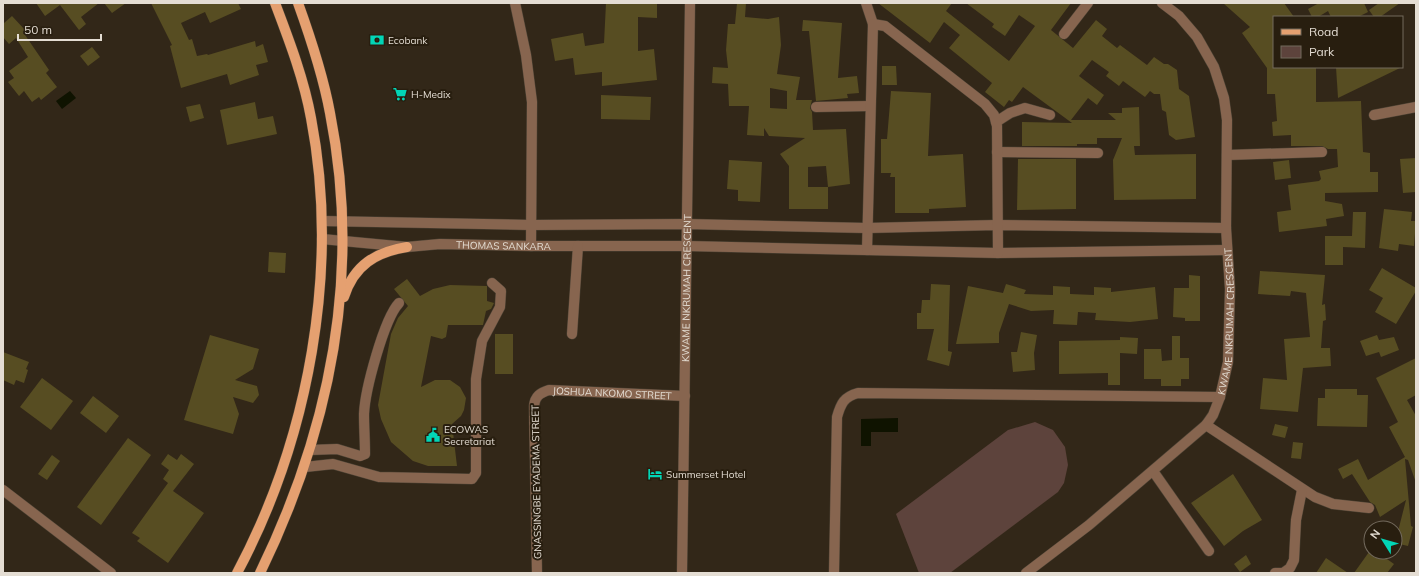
<svg xmlns="http://www.w3.org/2000/svg" width="1419" height="576" font-family="Mulish,sans-serif">
<style>
.green{fill:#5d433c}
.water{fill:#0f1300}
.building{fill:#574d22;fill-rule:evenodd}
.lines{fill:none;stroke-linecap:round;stroke-linejoin:round}
.minor-casing{stroke:#4e4436;stroke-width:11}
.major-casing{stroke:#4e4436;stroke-width:11}
.minor{stroke:#87654f;stroke-width:10}
.major{stroke:#e5a070;stroke-width:10}
.labels{text-anchor:middle;stroke-width:4;stroke-linejoin:round;paint-order:stroke}
.poi-label{font-size:10px;fill:#e4ddd3;stroke:#281e0f;text-anchor:start}
.street-label{font-size:10px;fill:#e4ddd3;stroke:#281e0f}
</style>
<rect width="100%" height="100%" fill="#322718"/>
<path class="green" d="M1035,422L1053,430L1065,447L1068,465L1064,483L1058,492L950,573H919L896,514L1008,430Z"/>
<g class="water">
<path d="M70,91L76,98L62,109L56,101Z"/>
<path d="M898,418V432H871V446H861V419Z"/>
</g>
<g class="building">
<path d="M36,3H99L81,17L86,24L79,30L60,5L45,16Z"/>
<path d="M104,3H126L112,13Z"/>
<path d="M151,3H238L241,9L210,23L205,12L181,23L189,40L192,39L197,56L207,54L208,55L255,41L256,47L263,44L268,62L256,65L259,75L244,80L230,85L227,74L181,88L170,46L172,45Z"/>
<path d="M606,3H657V18L638,17V51L654,49L657,80L602,86V72L575,75L573,58L555,61L551,39L583,33L585,46L604,43Z"/>
<path d="M737,3H746L745,17L768,19L779,17L781,45L777,74L800,77L796,100H812L810,108L812,112L813,130L846,129L850,184L828,187L826,166L808,167V187H828V209H789V166L780,154L805,138L769,136L764,128V136L747,135L749,106H729L728,84L712,83L713,67L728,68L726,50L728,24H735ZM770,88L787,91V109L770,108Z"/>
<path d="M878,3H952L946,11L1009,61L1035,26L1019,15L1005,36L992,27L994,24L966,3H1071L1051,30L1073,48L1096,20L1107,29L1102,36L1117,48L1120,45L1147,65L1154,57L1164,64H1168L1177,70L1179,89L1189,96L1195,137L1176,140L1169,135L1166,112L1162,110L1160,94H1154L1150,91L1145,97L1123,81L1119,86L1106,76L1109,72L1092,60L1079,76L1104,95L1097,105L1088,98L1071,120H1116L1108,113H1122V108L1139,107L1140,146H1134L1135,155L1196,154V199L1114,200L1113,160L1122,138H1097V144H1077V146H1022V122L1072,123L1023,87L1012,102L1009,100L1004,107L985,92L992,83L949,48L960,35L944,22L930,43Z"/>
<path d="M1223,3H1284L1294,17H1274V67H1316V102L1361,101L1363,152L1370,153V172H1378V192L1325,193V201L1342,204L1344,216L1326,219L1327,226L1279,232L1277,212L1291,210L1288,185L1319,181L1321,179L1319,171L1338,167L1337,149H1328L1322,146H1291V135L1273,136L1272,122L1277,121L1275,94H1267V68L1242,33L1250,27Z"/>
<path d="M1319,3H1364L1368,12L1358,17H1331L1328,11L1318,17H1312L1308,9Z"/>
<path d="M1379,3H1400L1380,17H1374L1369,10Z"/>
<path d="M12,16L25,30L23,32L49,70L46,73L57,87L41,100L39,97L32,102L24,91L19,96L8,82L14,78L9,71L28,57L16,38L9,44L3,37V24Z"/>
<path d="M803,20L842,23L838,78L857,76L859,93L847,94L848,98L816,101L809,31H802Z"/>
<path d="M92,47L100,57L88,66L80,56Z"/>
<path d="M882,66H896L897,85H882Z"/>
<path d="M1336,67H1402L1338,98Z"/>
<path d="M891,91L931,93L928,156L963,154L966,207L929,209V213H895V177H890L891,173H881V139H887Z"/>
<path d="M601,95L651,97L650,120L601,119Z"/>
<path d="M255,102L258,119L273,116L277,134L227,145L220,110Z"/>
<path d="M200,104L204,118L190,122L186,107Z"/>
<path d="M1416,158V192L1403,193L1400,159Z"/>
<path d="M1018,159H1076V209L1017,210Z"/>
<path d="M729,160L762,162L760,202L738,201V190L727,189Z"/>
<path d="M1289,160L1291,178L1275,180L1273,162Z"/>
<path d="M1384,209L1412,212L1411,221H1416L1414,246L1399,244L1398,251L1379,248Z"/>
<path d="M1353,212H1366L1365,248L1343,247V265H1325V236H1352Z"/>
<path d="M269,252L286,253L285,273L268,272Z"/>
<path d="M1382,268L1416,288V291L1396,324L1375,312L1383,298L1369,290Z"/>
<path d="M1260,271L1325,275L1322,305L1325,304L1326,320L1323,321L1321,348H1330L1331,366L1303,368L1298,412L1260,409L1263,378L1287,380L1284,339L1310,337L1306,293L1291,291L1290,296L1258,294Z"/>
<path d="M1189,275L1200,276V321H1185V318L1173,317L1174,288H1189Z"/>
<path d="M407,279L420,296L433,289L450,285L487,286V301L494,303L491,309L486,311L483,325H448L446,337L442,339L431,336L421,387L435,380H450L460,387L466,398L464,410L461,416L452,424L457,466H428L413,461L391,442L381,419L378,405L391,334L398,318L408,306L394,289Z"/>
<path d="M931,284L950,285L948,351L952,352L949,366L927,360L934,329H917V313H921L922,300H930Z"/>
<path d="M1006,284L1026,290L1024,294L1053,295V286L1070,287V294L1094,295V287L1111,288V292L1155,287L1158,319L1130,322L1095,320L1096,313L1078,312L1077,325L1053,324L1054,310L1031,311L1009,304L999,333V343L956,344L968,286L1003,293Z"/>
<path d="M1021,332L1037,335L1034,353L1035,370L1013,372L1011,352H1017Z"/>
<rect x="495" y="334" width="18" height="40"/>
<path d="M210,335L259,349L253,369L235,380L257,386L259,395L253,403L233,397L239,414L233,434L184,420Z"/>
<path d="M1377,335L1379,340L1394,337L1399,350L1381,357L1379,352L1366,356L1360,341Z"/>
<path d="M1172,336H1180V358H1189V379H1181V386H1161V379H1144V349H1161L1162,361L1172,360Z"/>
<path d="M1120,337L1138,338L1137,354L1120,353V385H1108V373L1059,374V341L1120,340Z"/>
<path d="M3,352L29,362L26,369L28,370L24,383L16,380L14,385L3,380Z"/>
<path d="M1416,358V395L1407,400L1416,416V480H1415L1408,460L1405,459L1411,526L1413,527L1408,546L1395,543L1406,500L1380,517L1375,505L1370,502L1352,474L1343,479L1338,469L1358,459L1368,480L1405,457L1389,427L1398,422L1376,378Z"/>
<path d="M42,378L73,401L51,430L20,407Z"/>
<path d="M1325,389H1357V395H1368L1367,427L1317,426L1318,398H1325Z"/>
<path d="M93,396L119,416L106,433L80,413Z"/>
<path d="M1275,424L1288,427L1285,438L1272,435Z"/>
<path d="M128,438L151,455L101,525L77,507Z"/>
<path d="M1293,442L1303,443L1301,459L1291,458Z"/>
<path d="M168,454L177,460L181,454L194,464L173,491L204,513L168,563L137,541L140,538L132,533L168,483L163,479L169,470L161,464Z"/>
<path d="M52,455L60,461L47,480L38,474Z"/>
<path d="M1233,474L1262,520L1243,531L1224,546L1191,503Z"/>
<path d="M1369,552H1377L1394,564L1387,573H1354Z"/>
<path d="M1246,555L1251,564L1240,572L1234,564Z"/>
<path d="M1326,558L1348,573H1316Z"/>
</g>
<g class="lines">
<defs>
<g id="minor">
<path d="M515,3L526,55L532,102L531,246"/>
<path d="M866,3L873,24"/>
<path d="M1064,34L1088,3"/>
<path d="M816,107L870,106"/>
<path d="M1374,115L1416,107"/>
<path d="M996,122L1010,113L1025,108L1050,115"/>
<path d="M997,152L1098,153"/>
<path d="M1227,155L1322,152"/>
<path d="M322,221L531,225L686,224L867,228L997,225L1226,228"/>
<path id="s1" d="M322,239L407,247L440,244L531,246H686L998,253L1227,250"/>
<path d="M867,250L873,24L885,26L985,104L994,115L997,126L998,253"/>
<path d="M572,334L578,246"/>
<path d="M1206,425L1315,497L1333,504L1369,508"/>
<path d="M310,450L337,449L360,456L365,454C365,441 364,427 364,414C365,390 384,319 399,303"/>
<path d="M305,467L333,464L379,477L472,479L476,473V379L482,341L500,307L501,291L492,283"/>
<path d="M1153,471L1209,551"/>
<path d="M3,490L111,573"/>
<path id="s2" d="M537,573L534,406C535,396 540,393 549,390L685,396"/>
<path id="s3" d="M682,573L690,3"/>
<path d="M834,573L837,417C841,403 844,397 858,393L1220,397"/>
<path id="s4" d="M1026,573L1089,525L1206,425L1213,415L1220,397L1228,362L1230,289L1226,228L1227,120L1224,98L1214,67L1197,37L1179,16L1162,3"/>
<path d="M1275,573H1283L1290,568L1294,560L1296,520L1302,490"/>
</g>
<g id="major">
<path d="M344,297C354,265 376,252 407,247"/>
<path d="M237,573C309,438 340,269 311,118C304,79 289,40 275,3"/>
<path d="M260,573C331,427 362,274 330,113C323,75 311,39 298,3"/>
</g>
</defs>
<use href="#minor" class="minor-casing"/>
<use href="#major" class="major-casing"/>
<use href="#minor" class="minor"/>
<use href="#major" class="major"/>
</g>
<defs>
<symbol id="bank-bare" viewBox="-9 -9 18 18"><path d="M-6-4H6V4H-6ZM0-2.3a2.3 2.3 0 1 0 0 4.6a2.3 2.3 0 1 0 0-4.6Z" fill="#02d5b6" stroke="#281e0f" stroke-width="2.5" paint-order="stroke"/></symbol>
<symbol id="supermarket-bare" viewBox="-9 -9 18 18"><path d="M-6-5.5h2.5l.6 2H6L4.5 2H-2.5L-4.4-4H-6ZM-1.5 3.2a1.3 1.3 0 1 0 .1 0ZM3 3.2a1.3 1.3 0 1 0 .1 0Z" fill="#02d5b6" stroke="#281e0f" stroke-width="2.5" paint-order="stroke"/></symbol>
<symbol id="civic-bare" viewBox="-9 -9 18 18"><path d="M-.6-6.5H3V-4.5H.6V-3L4-1V1h2V6H-6V1h2V-1L-.6-3ZM-1.2 2.5V6h2.4V2.5Z" fill="#02d5b6" stroke="#281e0f" stroke-width="2.5" paint-order="stroke"/></symbol>
<symbol id="hotel-bare" viewBox="-9 -9 18 18"><path d="M-6-4.5h1.5V1H6V5H4.5V3h-9V5H-6ZM-4 0a1.8 1.8 0 1 1 3.6 0ZM.5 0V-2.5h3Q6-2.5 6 0Z" fill="#02d5b6" stroke="#281e0f" stroke-width="2.5" paint-order="stroke"/></symbol>
</defs>
<g fill-rule="evenodd">
<use href="#bank-bare" x="367" y="30" width="20" height="20"/>
<use href="#supermarket-bare" x="390" y="84" width="20" height="20"/>
<use href="#civic-bare" x="423" y="425" width="20" height="20"/>
<use href="#hotel-bare" x="645" y="464" width="20" height="20"/>
</g>
<g class="labels">
<g class="poi-label">
<text x="388" y="44">Ecobank</text>
<text x="411" y="98">H-Medix</text>
<text x="444" y="433">ECOWAS<tspan x="444" dy="12">Secretariat</tspan></text>
<text x="666" y="478">Summerset Hotel</text>
</g>
<g class="street-label">
<text dy="4" stroke="none"><textPath href="#s1" startOffset="182">THOMAS SANKARA</textPath></text>
<text dy="4" stroke="none"><textPath href="#s3" startOffset="285">KWAME NKRUMAH CRESCENT</textPath></text>
<text dy="4" stroke="none"><textPath href="#s4" startOffset="341">KWAME NKRUMAH CRESCENT</textPath></text>
<text dy="4" stroke="none"><textPath href="#s2" startOffset="254">JOSHUA NKOMO STREET</textPath></text>
<text transform="translate(536 482) rotate(-91)" y="4">GNASSINGBE EYADEMA STREET</text>
</g>
</g>
<rect width="1419" height="576" fill="none" stroke="#e4ddd3" stroke-width="8"/>
<rect x="1273" y="16" width="130" height="52" fill="#281e0f" stroke="#736a5d"/>
<rect x="1281" y="29" width="20" height="6" fill="#e5a070" stroke="#736a5d"/>
<text x="1309" y="36" font-size="12" fill="#e4ddd3">Road</text>
<rect x="1281" y="46" width="20" height="12" fill="#5d433c" stroke="#736a5d"/>
<text x="1309" y="56" font-size="12" fill="#e4ddd3">Park</text>
<g transform="translate(1383 540) rotate(307)"><circle r="19" fill="#281e0f" stroke="#736a5d"/>
<path d="M0-3L7 15L0 10L-7 15Z" fill="#02d5b6"/>
<text y="-6" font-size="11" font-weight="bold" text-anchor="middle" fill="#e4ddd3">N</text>
</g>
<path d="M18 34v6h83v-6" fill="none" stroke="#e4ddd3" stroke-width="2"/>
<text x="24" y="34" font-size="12" fill="#e4ddd3" stroke="#281e0f" stroke-width="3" paint-order="stroke">50 m</text>
</svg>
